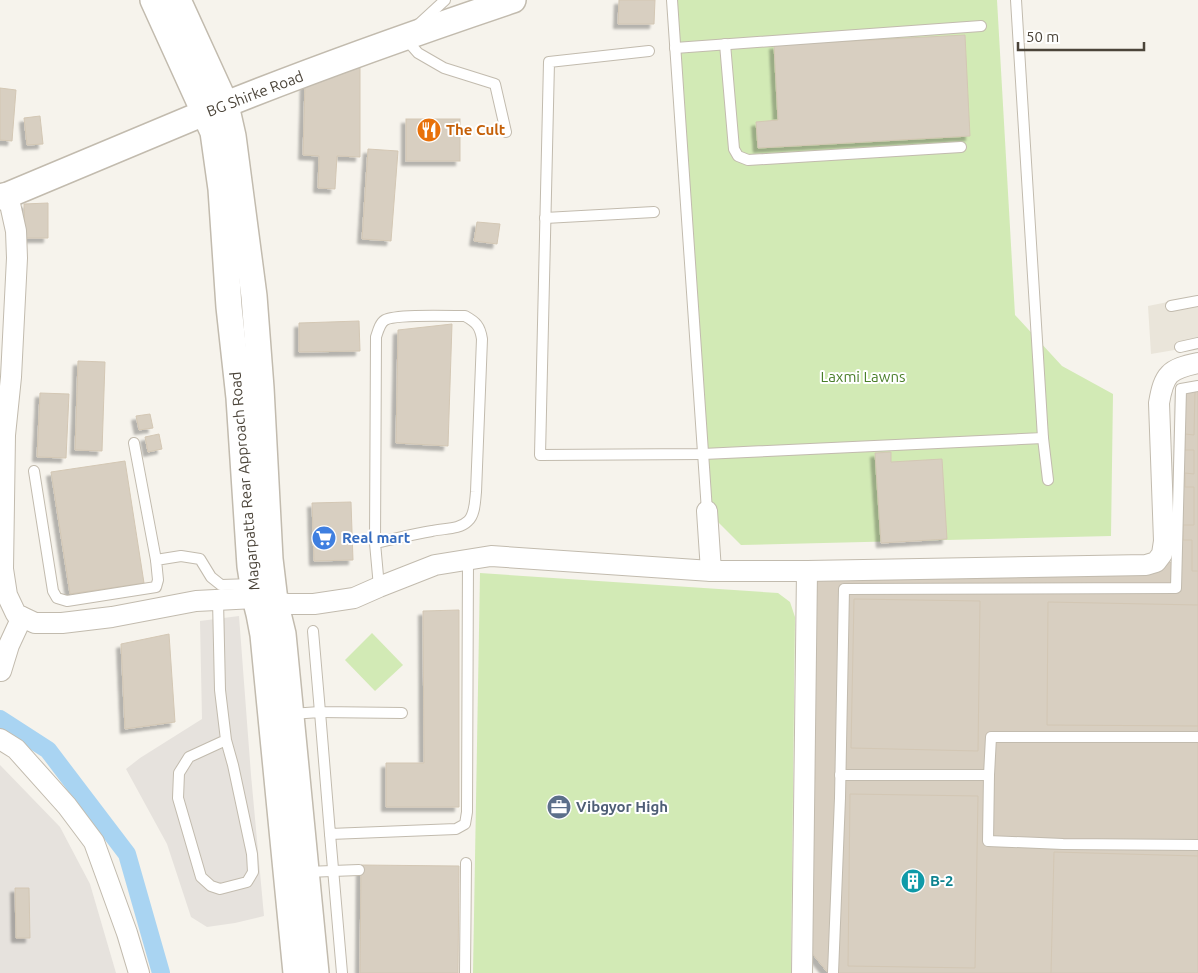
<svg xmlns="http://www.w3.org/2000/svg" width="1198" height="973" font-family="Ubuntu,sans-serif">
<style>
.residential{fill:#eae5da}
.industrial{fill:#e6e2dd}
.green{fill:#d2eab5}
.lines{fill:none;stroke-linecap:round;stroke-linejoin:round}
.canal{stroke:#a9d4f2;stroke-width:18}
.building{fill:#d8cfc1;stroke:#d3c7b4;filter:url(#shadow)}
.service-casing{stroke:#c2bbae;stroke-width:12}
.minor-casing{stroke:#c2bbae;stroke-width:22}
.tertiary-casing{stroke:#c2bbae;stroke-width:28}
.service{stroke:#fff;stroke-width:10}
.minor{stroke:#fff;stroke-width:20}
.tertiary{stroke:#fff;stroke-width:25}
.labels{text-anchor:middle;stroke-width:4;stroke-linejoin:round;paint-order:stroke}
.street-label{font-size:15px;fill:#4b4439;stroke:#fff}
.food-label{font-size:15px;font-weight:bold;fill:#c56008;stroke:#fff;text-anchor:start}
.park-label{font-size:15px;fill:#4a7f2a;stroke:#fff}
.shop-label{font-size:15px;font-weight:bold;fill:#366cbe;stroke:#fff;text-anchor:start}
.service-label{font-size:15px;font-weight:bold;fill:#4e5e75;stroke:#fff;text-anchor:start}
.culture-label{font-size:15px;font-weight:bold;fill:#0d838f;stroke:#fff;text-anchor:start}
</style>
<defs>
<filter id="shadow"><feDropShadow dx="-4.5" dy="4.5" stdDeviation="1" flood-color="#0004"/></filter>
</defs>
<rect width="100%" height="100%" fill="#f6f3ec"/>
<path class="residential" d="M1198,296V346L1151,354L1148,306Z"/>
<g class="industrial">
<path d="M239,616L251,775L264,916L235,923L207,927L191,917L167,844L126,769L140,758L202,719L200,621Z"/>
<path d="M0,765L60,827L90,884L116,973H0Z"/>
</g>
<g class="green">
<path d="M672,0H997L1015,315L1062,366L1113,394L1111,536L741,545L707,511Z"/>
<path d="M480,573L778,593L790,602L795,617L791,973H473Z"/>
<path d="M372,633L403,665L375,691L345,660Z"/>
</g>
<g class="lines">
<path class="canal" d="M0,719L48,750L127,854L161,973"/>
</g>
<g class="building">
<path d="M619,0H655L654,24H618Z"/>
<path d="M965,35L970,136L758,148L756,122L778,120L774,45Z"/>
<path d="M360,65V157L337,156L335,189L318,188L319,156L303,155L305,82Z"/>
<path d="M0,88L16,90L12,141L0,140Z"/>
<path d="M40,116L43,144L27,145L24,118Z"/>
<rect x="406" y="119" width="54" height="42"/>
<path d="M368,149L398,151L391,241L362,239Z"/>
<path d="M48,203V238H25L24,204Z"/>
<path d="M477,222L500,224L497,244L474,241Z"/>
<path d="M359,321L360,351L299,352V323Z"/>
<path d="M452,324L448,446L396,443L398,330Z"/>
<path d="M78,361L105,362L102,451L75,450Z"/>
<path d="M1198,386V973H828L802,941L815,777L807,571L1130,559L1177,563L1181,389Z"/>
<path d="M1195,390H1198V571H1192V540H1183V525H1194V487H1185V473L1194,474V450H1185V434L1194,435Z"/>
<path d="M40,393L69,394L66,458L37,457Z"/>
<path d="M150,414L153,428L139,430L136,416Z"/>
<path d="M159,434L162,449L148,452L145,437Z"/>
<path d="M891,452V462L942,459L947,539L881,543L875,453Z"/>
<path d="M125,461L144,583L70,594L51,472Z"/>
<path d="M351,502L353,560L314,561L312,503Z"/>
<path d="M854,599L980,601L978,751L851,748Z"/>
<path d="M1048,602L1198,605V726L1047,725Z"/>
<path d="M459,610V807H386V763H424L423,611Z"/>
<path d="M169,634L175,722L125,729L121,644Z"/>
<path d="M850,794L978,796L975,968L848,966Z"/>
<path d="M1054,852L1198,856V973H1051Z"/>
<path d="M361,865L459,866L458,973H360Z"/>
<path d="M15,888H29L30,938H16Z"/>
</g>
<g class="lines">
<defs>
<g id="service">
<path d="M672,0L707,511"/>
<path d="M418,25L445,0"/>
<path d="M405,38L418,53L444,68L495,84L506,132"/>
<path d="M725,44L734,149L738,156L748,160L961,147"/>
<path d="M675,48L981,26"/>
<path d="M649,51L549,62L540,455L703,454L1043,438L1016,0"/>
<path d="M545,218L654,212"/>
<path d="M1171,306L1198,301"/>
<path d="M1180,347L1198,343"/>
<path d="M1043,438L1048,480"/>
<path d="M134,443L156,560"/>
<path d="M34,471L53,591L57,598L67,601L156,587L158,580L156,560L181,556L200,559L211,577L221,585L253,584"/>
<path d="M375,543C394,539 413,534 432,531C444,528 459,530 468,521C475,515 475,501 476,492L482,339C480,326 476,322 465,316C450,316 395,314 385,320C380,323 378,331 376,337L375,543L379,587"/>
<path d="M218,600L220,690L226,740L233,765L252,854L253,872L247,882L220,889L211,886L201,877L178,798L179,773L189,757L226,740"/>
<path d="M313,631L320,712L402,713"/>
<path d="M291,714L320,712L330,834L456,829L465,824L467,812L468,559"/>
<path d="M840,775H989L991,737H1198"/>
<path d="M989,775L988,841L1063,844L1198,845"/>
<path d="M330,834L342,973"/>
<path d="M306,872L359,870"/>
<path d="M465,973L466,863"/>
<path d="M833,973L840,798L844,589L1176,588L1181,389L1198,386"/>
</g>
<g id="minor">
<path d="M8,195L16,231L17,258L11,377L5,435L3,569L7,595L16,614L35,623H62L112,617L196,601L255,598L288,604H314L354,598L379,587L435,565L491,556L711,571H807L1146,565L1156,562L1162,554L1164,541L1159,403C1164,374 1169,369 1198,363"/>
<path d="M707,511L711,571"/>
<path d="M1,671L9,645L22,617"/>
<path d="M0,739L16,749L67,806L94,842L127,933L139,973"/>
<path d="M802,973L807,571"/>
</g>
<g id="tertiary">
<path d="M153,0L213,132L221,189L229,307L239,398L250,566L255,598L259,614L263,635L296,973"/>
<path d="M178,0L226,105L233,136L254,296L261,388L270,559L275,601L283,634L316,973"/>
<path d="M0,197L8,195C73,168 138,140 204,113C305,72 409,35 513,0"/>
</g>
</defs>
<use href="#service" class="service-casing"/>
<use href="#minor" class="minor-casing"/>
<use href="#tertiary" class="tertiary-casing"/>
<use href="#service" class="service"/>
<use href="#minor" class="minor"/>
<use href="#tertiary" class="tertiary"/>
</g>
<defs>
<symbol id="restaurant-disc" viewBox="-11 -11 22 22"><circle r="9.5" fill="#e8710a" stroke="#fff"/><path d="M-5-6h1v4h1v-4h1v4h1v-4h1v5L-1.5 .5V6h-2V.5L-5-1ZM5-6V6H3V1.5H1.5Q1.5-4 5-6Z" fill="#fff"/></symbol>
<symbol id="supermarket-disc" viewBox="-11 -11 22 22"><circle r="9.5" fill="#3f7fe0" stroke="#fff"/><path d="M-6-5.5h2.5l.6 2H6L4.5 2H-2.5L-4.4-4H-6ZM-1.5 3.2a1.3 1.3 0 1 0 .1 0ZM3 3.2a1.3 1.3 0 1 0 .1 0Z" fill="#fff"/></symbol>
<symbol id="office-disc" viewBox="-11 -11 22 22"><circle r="9.5" fill="#5c6f8a" stroke="#fff"/><path d="M-6-3h4V-5.5h4V-3h4V5H-6ZM-1-4.5V-3h2v-1.5ZM-6 0V1H6V0Z" fill="#fff"/></symbol>
<symbol id="building-disc" viewBox="-11 -11 22 22"><circle r="9.5" fill="#0f9aa8" stroke="#fff"/><path d="M-4-6H4V6H1V3H-1V6H-4ZM-2.5-4.3h1.7v1.8h-1.7ZM.8-4.3h1.7v1.8H.8ZM-2.5-1h1.7V.8h-1.7ZM.8-1h1.7V.8H.8Z" fill="#fff"/></symbol>
</defs>
<g fill-rule="evenodd">
<use href="#restaurant-disc" x="415" y="116" width="28" height="28"/>
<use href="#supermarket-disc" x="310" y="524" width="28" height="28"/>
<use href="#office-disc" x="545" y="793" width="28" height="28"/>
<use href="#building-disc" x="899" y="867" width="28" height="28"/>
</g>
<g class="labels">
<g class="street-label">
<text transform="translate(255 94) rotate(-21)" y="5">BG Shirke Road</text>
<text transform="translate(245 481) rotate(-95)" y="5">Magarpatta Rear Approach Road</text>
</g>
<g class="food-label">
<text x="446" y="135">The Cult</text>
</g>
<g class="park-label">
<text x="863" y="382">Laxmi Lawns</text>
</g>
<g class="shop-label">
<text x="342" y="543">Real mart</text>
</g>
<g class="service-label">
<text x="576" y="812">Vibgyor High</text>
</g>
<g class="culture-label">
<text x="930" y="886">B-2</text>
</g>
</g>
<path d="M1018 42v8h126v-8" fill="none" stroke="#4b4439" stroke-width="2.5"/>
<text x="1026" y="42" font-size="15" fill="#4b4439" stroke="#ffffff" stroke-width="4" paint-order="stroke">50 m</text>
</svg>
